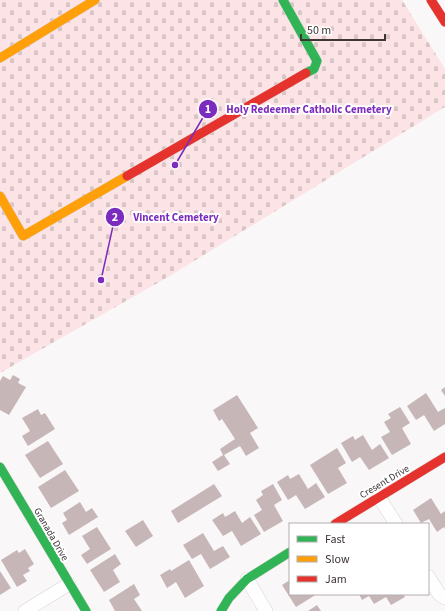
<svg xmlns="http://www.w3.org/2000/svg" width="445" height="611" font-family="'Source Sans 3',sans-serif">
<style>
.cemetery{fill:url(#cemetery-stones)}
.building{fill:#c6b6b8}
.lines{fill:none;stroke-linecap:round;stroke-linejoin:round}
.street-casing{stroke:#d9d4d4;stroke-width:14}
.fast-casing{stroke:#d9d4d4;stroke-width:10}
.slow-casing{stroke:#d9d4d4;stroke-width:10}
.jam-casing{stroke:#d9d4d4;stroke-width:10}
.street{stroke:#fefefe;stroke-width:13}
.fast{stroke:#30b455;stroke-width:9}
.slow{stroke:#ff9f0a;stroke-width:9}
.jam{stroke:#e5322d;stroke-width:9}
.labels{text-anchor:middle;stroke-width:4;stroke-linejoin:round;paint-order:stroke}
.street-label{font-size:10px;fill:#3e3535;stroke:#fff}
.leader{fill:none;stroke:#7b2cbf;stroke-width:1.5}
.callout-dot{fill:#7b2cbf;stroke:#fff;stroke-width:1.5}
.mark-label{font-size:12px;text-anchor:middle;font-weight:bold;fill:#fff}
.callout-label{font-size:11px;text-anchor:middle;font-weight:bold;fill:#7b2cbf;stroke:#fff;stroke-width:4;stroke-linejoin:round;paint-order:stroke}
</style>
<defs>
<pattern id="cemetery-stones" width="16" height="16" patternUnits="userSpaceOnUse"><rect width="16" height="16" fill="#fce4e6"/><path d="M2 7V4a2 2 0 0 1 4 0v3zM10 15v-3a2 2 0 0 1 4 0v3z" fill="#d9c4c6"/></pattern>
</defs>
<rect width="100%" height="100%" fill="#faf7f8"/>
<path class="cemetery" d="M0,0H402L445,69V107L168,277L0,373Z"/>
<g class="building">
<path d="M13,375L20,379L18,383L26,387L9,415L0,410V381L3,376L10,380Z"/>
<path d="M445,387V396L441,390Z"/>
<path d="M426,393L438,412L445,408V424L434,431L424,415L416,420L407,406Z"/>
<path d="M237,395L258,428L250,433L259,448L246,456L240,446L224,455L230,464L218,471L212,462L223,455L220,449L235,439L222,419L219,421L213,410Z"/>
<path d="M400,407L410,423L402,428L411,444L392,455L381,437L390,432L384,422L391,418L388,414Z"/>
<path d="M38,409L41,415L45,413L55,429L28,446L22,436L30,431L22,418Z"/>
<path d="M363,435L372,450L380,444L389,458L369,470L360,457L352,462L341,443L353,436L355,440Z"/>
<path d="M48,441L63,464L40,478L25,455Z"/>
<path d="M337,448L346,463L338,468L347,483L328,494L310,465Z"/>
<path d="M65,470L79,491L51,508L38,487Z"/>
<path d="M299,474L308,489L316,483L325,497L305,509L296,495L288,500L277,482L288,475L290,479Z"/>
<path d="M214,484L222,496L178,523L171,511Z"/>
<path d="M273,484L282,500L274,505L283,521L264,532L254,515L262,510L256,500L263,495L261,491Z"/>
<path d="M431,498L441,514L445,511V529L444,527L437,532L429,519L421,523L413,510Z"/>
<path d="M80,502L86,512L92,508L98,517L69,535L62,523L67,520L63,513Z"/>
<path d="M235,511L242,523L250,517L261,534L241,546L232,531L223,536L212,520L223,513L225,517Z"/>
<path d="M143,520L153,536L136,547L125,531Z"/>
<path d="M97,527L111,549L87,564L81,555L90,549L82,536Z"/>
<path d="M203,533L214,551L223,546L230,557L210,569L201,554L192,559L183,545Z"/>
<path d="M25,549L34,564L28,568L30,571L23,575L27,581L17,587L1,560L17,550L19,553Z"/>
<path d="M115,554L121,564L113,570L120,582L104,592L90,570Z"/>
<path d="M189,560L204,586L185,598L176,582L167,588L160,575L170,569L171,571Z"/>
<path d="M0,571L11,588L0,595Z"/>
<path d="M290,580V594H317L296,607L282,585Z"/>
<path d="M134,584L140,595L134,599L142,611H115L109,600Z"/>
<path d="M359,594H403L405,597L391,605L386,597L374,604L369,596L362,600Z"/>
<path d="M317,605L321,611H308Z"/>
</g>
<g class="lines">
<defs>
<g id="street">
<path d="M379,497L396,524"/>
<path d="M428,576L439,594L445,598"/>
<path d="M247,579L266,611"/>
<path d="M25,611L69,584"/>
</g>
<g id="fast">
<path d="M283,0L317,61L314,69L306,73"/>
<path d="M0,467L86,611"/>
<path d="M221,611L229,598L247,579L290,552"/>
</g>
<g id="slow">
<path d="M0,58L95,0"/>
<path d="M0,196L23,236L127,176"/>
</g>
<g id="jam">
<path d="M431,0L445,22"/>
<path d="M127,176L306,73"/>
<path d="M335,524L445,457"/>
</g>
</defs>
<use href="#street" class="street-casing"/>
<use href="#fast" class="fast-casing"/>
<use href="#slow" class="slow-casing"/>
<use href="#jam" class="jam-casing"/>
<use href="#street" class="street"/>
<use href="#fast" class="fast"/>
<use href="#slow" class="slow"/>
<use href="#jam" class="jam"/>
</g>
<g class="labels">
<g class="street-label">
<text transform="translate(384 481) rotate(-31)" y="4">Cresent Drive</text>
<text transform="translate(52 534) rotate(60)" y="4">Granada Drive</text>
</g>
</g>
<path class="leader" d="M175 165L208 109M101 280L115 217"/>
<g class="callout-dot">
<circle cx="175" cy="165" r="4"/>
<circle cx="101" cy="280" r="4"/>
<circle cx="208" cy="109" r="10"/>
<circle cx="115" cy="217" r="10"/>
</g>
<g class="mark-label">
<text x="208" y="113">1</text>
<text x="115" y="221">2</text>
</g>
<g class="callout-label">
<text x="309" y="113">Holy Redeemer Catholic Cemetery</text>
<text x="176" y="221">Vincent Cemetery</text>
</g>
<rect x="289" y="523" width="140" height="72" fill="#ffffff" stroke="#b2aeae"/>
<rect x="297" y="536" width="20" height="6" fill="#30b455" stroke="#b2aeae"/>
<text x="325" y="543" font-size="12" fill="#3e3535">Fast</text>
<rect x="297" y="556" width="20" height="6" fill="#ff9f0a" stroke="#b2aeae"/>
<text x="325" y="563" font-size="12" fill="#3e3535">Slow</text>
<rect x="297" y="576" width="20" height="6" fill="#e5322d" stroke="#b2aeae"/>
<text x="325" y="583" font-size="12" fill="#3e3535">Jam</text>
<path d="M301 34v6h84v-6" fill="none" stroke="#3e3535" stroke-width="2"/>
<text x="307" y="34" font-size="12" fill="#3e3535" stroke="#ffffff" stroke-width="3" paint-order="stroke">50 m</text>
</svg>
